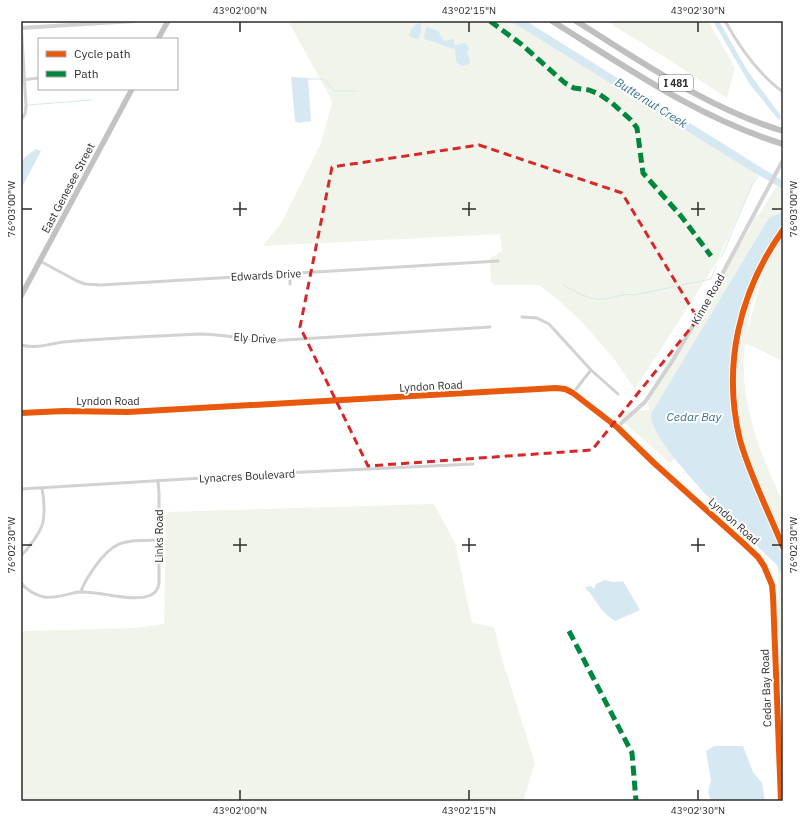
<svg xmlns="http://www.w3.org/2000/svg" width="804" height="822" font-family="'IBM Plex Sans',sans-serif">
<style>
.green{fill:#f0f4ea;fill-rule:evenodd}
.water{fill:#d6e8f2}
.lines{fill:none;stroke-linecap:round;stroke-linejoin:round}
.stream{stroke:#d6e8f2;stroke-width:1}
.minor{stroke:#d2d2d2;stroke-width:3}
.tertiary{stroke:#d2d2d2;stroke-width:4}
.trunk{stroke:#c2c2c2;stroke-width:5.5}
.motorway{stroke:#bfbfbf;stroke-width:6}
.quiet{stroke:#00873e;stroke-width:5;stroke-dasharray:10 5;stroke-linecap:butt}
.cycleway-casing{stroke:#fff;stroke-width:8}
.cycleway{stroke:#e8590c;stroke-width:6}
.marked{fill:none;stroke:#d62828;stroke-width:3;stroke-dasharray:8 5;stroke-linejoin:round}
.ticks{fill:none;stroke:#2d2d2d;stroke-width:1.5}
.labels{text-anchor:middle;stroke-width:4;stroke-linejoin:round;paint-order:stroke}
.shield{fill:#fff;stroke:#6c6c6c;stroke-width:1}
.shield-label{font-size:10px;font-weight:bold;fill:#2d2d2d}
.street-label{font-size:11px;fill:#2d2d2d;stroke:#fff}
.water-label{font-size:12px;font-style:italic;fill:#377292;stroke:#fff}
.neatline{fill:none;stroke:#2d2d2d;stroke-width:1.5}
.ticks-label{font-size:10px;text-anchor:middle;fill:#2d2d2d}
</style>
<rect width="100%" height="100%" fill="#fff"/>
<g class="green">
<path d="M288,21H518L759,170L718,260L635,389L614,359L582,322L556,298L539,285H495L491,282L490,257L494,256L502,251L500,234L263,246L282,222L321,143L332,103L328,93Z"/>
<path d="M606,21H708L735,68L727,98L671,61Z"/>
<path d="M783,175V361L745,343C738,400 759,451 783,502V785L777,677L775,598L779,600L777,556L676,457L670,463L620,419L629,411L649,410L648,402L656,381L748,232L756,215H759ZM763,274L746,337L751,307Z"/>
<path d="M434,504L455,543L472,623L494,627L502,659L535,763L523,801H21V634L25,631L137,628L164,624L166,512Z"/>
</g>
<g class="water">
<path d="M509,21H526L783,181V189L748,169L527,31Z"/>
<path d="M713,21H719L747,70L781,116L779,120L777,118L749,83Z"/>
<path d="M421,23V32L418,39L410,37C409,31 413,24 421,23Z"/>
<path d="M428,27L438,31L444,41L453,39L454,40V44L456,45L464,43L468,46L469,49L467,53L470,60V63L467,65L461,66L456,61L455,49C444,47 435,41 424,39L426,28Z"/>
<path d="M291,77L308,78L311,121L298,123L295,121Z"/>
<path d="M36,149L41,151L21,189V163L25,157Z"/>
<path d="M783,212V226L770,243L754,273L743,300L733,338L729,370L731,403L735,432L745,465L783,553V577L777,565C752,541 649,445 651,414L769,218Z"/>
<path d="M605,580L613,582L623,581L640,610L615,621C610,618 606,614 602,610C596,603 593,595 586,589V587L591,586L594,589L596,584Z"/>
<path d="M714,746H743L753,772L762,783L765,801H711L708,792L711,780L706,751Z"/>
</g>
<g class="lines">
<g class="stream">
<path d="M308,79H324L334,91H358"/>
<path d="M28,105L92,100"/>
<path d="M21,106H23"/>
<path d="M721,258L752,185L759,175"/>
<path d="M563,285C573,290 584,297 596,299C608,301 623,292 634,295L711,279L716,266"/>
</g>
<g class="minor">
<path d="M725,21C740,48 758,74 783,92"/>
<path d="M21,80L39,78"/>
<path d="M21,120L25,114L26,106L21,21"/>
<path d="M40,261L77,281L85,284L101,285L498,261"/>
<path d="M290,273V284"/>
<path d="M522,317L537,318L549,324L591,370L618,394"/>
<path d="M21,345C35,349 49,344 63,342C109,338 155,336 201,334C224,334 246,340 269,341L490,327"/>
<path d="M573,393L591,370"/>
<path d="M21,489L284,473L473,464"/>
<path d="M21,556C28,549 41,532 43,522C45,511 44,499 42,488"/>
<path d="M21,583C27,590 35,595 44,597C57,599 68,593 80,592C100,591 133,603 151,595C156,593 158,589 159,583V493L158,481"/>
<path d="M81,592C83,583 89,576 94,568C115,538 125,541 159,540"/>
</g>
<g class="tertiary">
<path d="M21,28L134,21"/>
<path d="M21,413L64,411L128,412L556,388L565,389L573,393L617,427L654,463L742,542L758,557L764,566L772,585L773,596L781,801"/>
<path d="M617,427L645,402L673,360L712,293L783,160"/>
</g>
<g class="trunk">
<path d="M158,39L168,21"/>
<path d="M21,296L132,89"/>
</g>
<g class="motorway">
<path d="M552,21C626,67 698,118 783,144"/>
<path d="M576,21C642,62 707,108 783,131"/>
</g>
<g class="quiet">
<path d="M490,21L521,44L565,83L574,88L589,90L599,94L612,103L631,120L637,128L643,173L681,216L711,256"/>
<path d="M569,631L632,753L636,801"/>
</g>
<defs>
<g id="cycleway">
<path d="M783,230C739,292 722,366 740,440C750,476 769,512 783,547"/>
<path d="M21,413L64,411L128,412L556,388L565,389L573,393L617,427L654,463L742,542L758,557L764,566L772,585L773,596L781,801"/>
</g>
</defs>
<use href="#cycleway" class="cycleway-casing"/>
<use href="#cycleway" class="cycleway"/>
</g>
<path class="marked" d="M479,145L622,193L698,319L592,450L368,466L300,327L332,167Z"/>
<path class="ticks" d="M240,22V32M469,22V32M698,22V32M240,202V216M469,202V216M698,202V216M22,209H32M233,209H247M462,209H476M691,209H705M772,209H782M240,538V552M469,538V552M698,538V552M22,545H32M233,545H247M462,545H476M691,545H705M772,545H782M240,790V800M469,790V800M698,790V800"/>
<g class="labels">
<rect class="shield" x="659" y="75" width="34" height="16" rx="3"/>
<g class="shield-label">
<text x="676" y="87">I 481</text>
</g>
<g class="street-label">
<text transform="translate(68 188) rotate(-62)" y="4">East Genesee Street</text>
<text transform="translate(266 275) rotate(-3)" y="4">Edwards Drive</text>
<text transform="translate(708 299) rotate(-61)" y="4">Kinne Road</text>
<text transform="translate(255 338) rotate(4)" y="4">Ely Drive</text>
<text transform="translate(431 386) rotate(-3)" y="4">Lyndon Road</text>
<text x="108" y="405">Lyndon Road</text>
<text transform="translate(247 476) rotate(-3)" y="4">Lynacres Boulevard</text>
<text transform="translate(734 521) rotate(42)" y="4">Lyndon Road</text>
<text transform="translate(159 536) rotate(-90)" y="4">Links Road</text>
<text transform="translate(766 688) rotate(-92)" y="4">Cedar Bay Road</text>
</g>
<g class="water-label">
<text transform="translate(651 103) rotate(32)" y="4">Butternut Creek</text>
<text x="694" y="421">Cedar Bay</text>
</g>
</g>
<rect width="804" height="822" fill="none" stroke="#ffffff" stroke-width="44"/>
<rect x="38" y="38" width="140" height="52" fill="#ffffff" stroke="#ababab"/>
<rect x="46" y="51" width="20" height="6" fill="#e8590c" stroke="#ababab"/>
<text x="74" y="58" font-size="12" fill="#2d2d2d">Cycle path</text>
<rect x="46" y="71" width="20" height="6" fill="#00873e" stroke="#ababab"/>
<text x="74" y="78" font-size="12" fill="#2d2d2d">Path</text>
<rect x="22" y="22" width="760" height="778" class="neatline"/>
<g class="ticks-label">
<text x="240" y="14">43°02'00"N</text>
<text x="469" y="14">43°02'15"N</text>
<text x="698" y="14">43°02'30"N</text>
<text transform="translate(793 209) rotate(-90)" y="4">76°03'00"W</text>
<text transform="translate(11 209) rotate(-90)" y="4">76°03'00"W</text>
<text transform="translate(793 545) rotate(-90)" y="4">76°02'30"W</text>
<text transform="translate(11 545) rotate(-90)" y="4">76°02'30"W</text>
<text x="240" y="814">43°02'00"N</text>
<text x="469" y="814">43°02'15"N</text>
<text x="698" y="814">43°02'30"N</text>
</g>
</svg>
